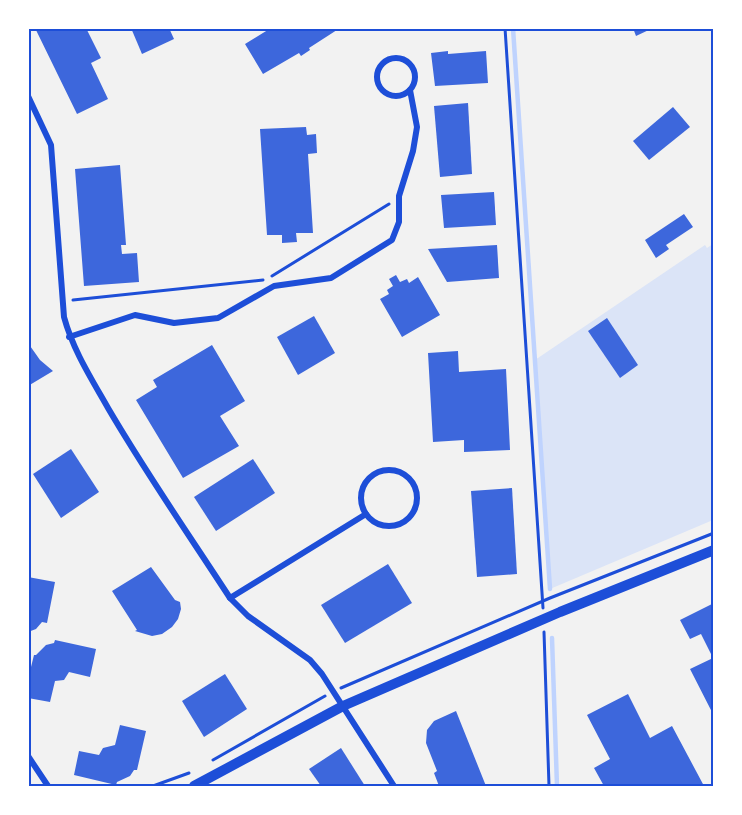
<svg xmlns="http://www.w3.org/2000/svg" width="742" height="815" font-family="'DejaVu Sans',sans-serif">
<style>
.green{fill:#dbe4f7}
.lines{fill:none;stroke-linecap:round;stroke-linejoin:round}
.stream{stroke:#bfd3fe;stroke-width:4.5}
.building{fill:#3d67dc}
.path{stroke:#1d4ed8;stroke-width:3}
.minor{stroke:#1d4ed8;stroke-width:6}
.tertiary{stroke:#1d4ed8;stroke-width:10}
.neatline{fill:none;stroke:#1d4ed8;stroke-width:2}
</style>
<rect width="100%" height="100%" fill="#f2f2f2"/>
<path class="green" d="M713,244V520L550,589L535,360L705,245L707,248Z"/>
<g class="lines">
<g class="stream">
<path d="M513,28L550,589"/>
<path d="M552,638L557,786"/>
</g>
</g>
<g class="building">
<path d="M35,28H86L101,58L91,63L108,99L77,114Z"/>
<path d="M131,28H169L174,39L142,54Z"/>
<path d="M271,28H340L309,48L310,50L301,56L299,53L263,74L245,44Z"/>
<path d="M633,28H653L636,36Z"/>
<path d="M448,51V54L486,51L488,83L435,86L431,53Z"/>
<path d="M468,103L472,174L440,177L434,106Z"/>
<path d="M673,107L690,127L649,160L633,141Z"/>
<path d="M306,127L307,135L316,134L317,153L308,154L313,233H296L297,242L282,243V235H267L260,129Z"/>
<path d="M120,165L126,245H121L122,254L137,253L139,282L84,286L75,169Z"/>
<path d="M494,192L496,225L444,228L441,195Z"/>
<path d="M684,214L693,227L666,245L669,249L656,258L645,240Z"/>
<path d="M497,245L499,278L447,282L428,249Z"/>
<path d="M396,275L400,282L407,279L409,283L418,277L440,315L402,337L380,299L389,294L387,290L393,286L389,279Z"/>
<path d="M314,316L335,353L298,375L277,337Z"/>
<path d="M607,318L638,365L620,378L588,331Z"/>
<path d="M28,343L40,360L53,371L28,386Z"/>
<path d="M212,345L245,401L220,416L239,446L183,478L136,400L157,387L153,380Z"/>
<path d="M458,351L459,372L506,369L510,450L464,452V440L433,442L428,353Z"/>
<path d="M71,449L99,492L61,518L33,474Z"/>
<path d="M253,459L275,493L216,531L194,497Z"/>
<path d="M512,488L517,574L477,577L471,491Z"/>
<path d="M388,564L412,603L345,643L321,605Z"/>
<path d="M151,567L175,600L180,602L181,609L178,619L172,627L162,634L152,636L135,631L137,630L112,591Z"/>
<path d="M28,577L55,582L47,623L42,622L36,629L28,632Z"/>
<path d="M714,603V716L690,669L713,658L701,634L690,639L680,620Z"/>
<path d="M55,640L96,649L90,677L69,672L64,680L55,681L50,702L28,698V679L34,655H36L46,645L54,643Z"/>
<path d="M225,674L247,709L204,737L182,701Z"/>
<path d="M628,694L650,738L672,726L704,786H604L594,768L610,759L587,715Z"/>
<path d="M456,711L486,786H439L434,773L437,771L426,743L427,730L434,721Z"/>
<path d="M120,725L146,731L137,770H134L130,776L117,782L116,785L74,775L79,751L99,755L103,748L115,745Z"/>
<path d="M341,748L365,786H321L309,769Z"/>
</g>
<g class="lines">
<g class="path">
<path d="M505,28L543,608"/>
<path d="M272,276L389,204"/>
<path d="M73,300L263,280"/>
<path d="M544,632L549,786"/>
<path d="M341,688L550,598L714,533"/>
<path d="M213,760L325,696"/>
<path d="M153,786L189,773"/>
</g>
<g class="minor">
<circle cx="396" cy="77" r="19"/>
<path d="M28,96L51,145L64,317C73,350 91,378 108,408C146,473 189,535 230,598L248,616L310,660L322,674L394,786"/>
<path d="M69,337L135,315L174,323L218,318L274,286L331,278L392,240L399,222V196L413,151L417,127L410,90"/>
<circle cx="389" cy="498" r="28"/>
<path d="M230,598L366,514"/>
<path d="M28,756L48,786"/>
</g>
<path class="tertiary" d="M194,786L343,706L560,612L714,550"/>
</g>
<rect width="742" height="815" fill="none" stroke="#ffffff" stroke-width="60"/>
<rect x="30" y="30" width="682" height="755" class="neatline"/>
</svg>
